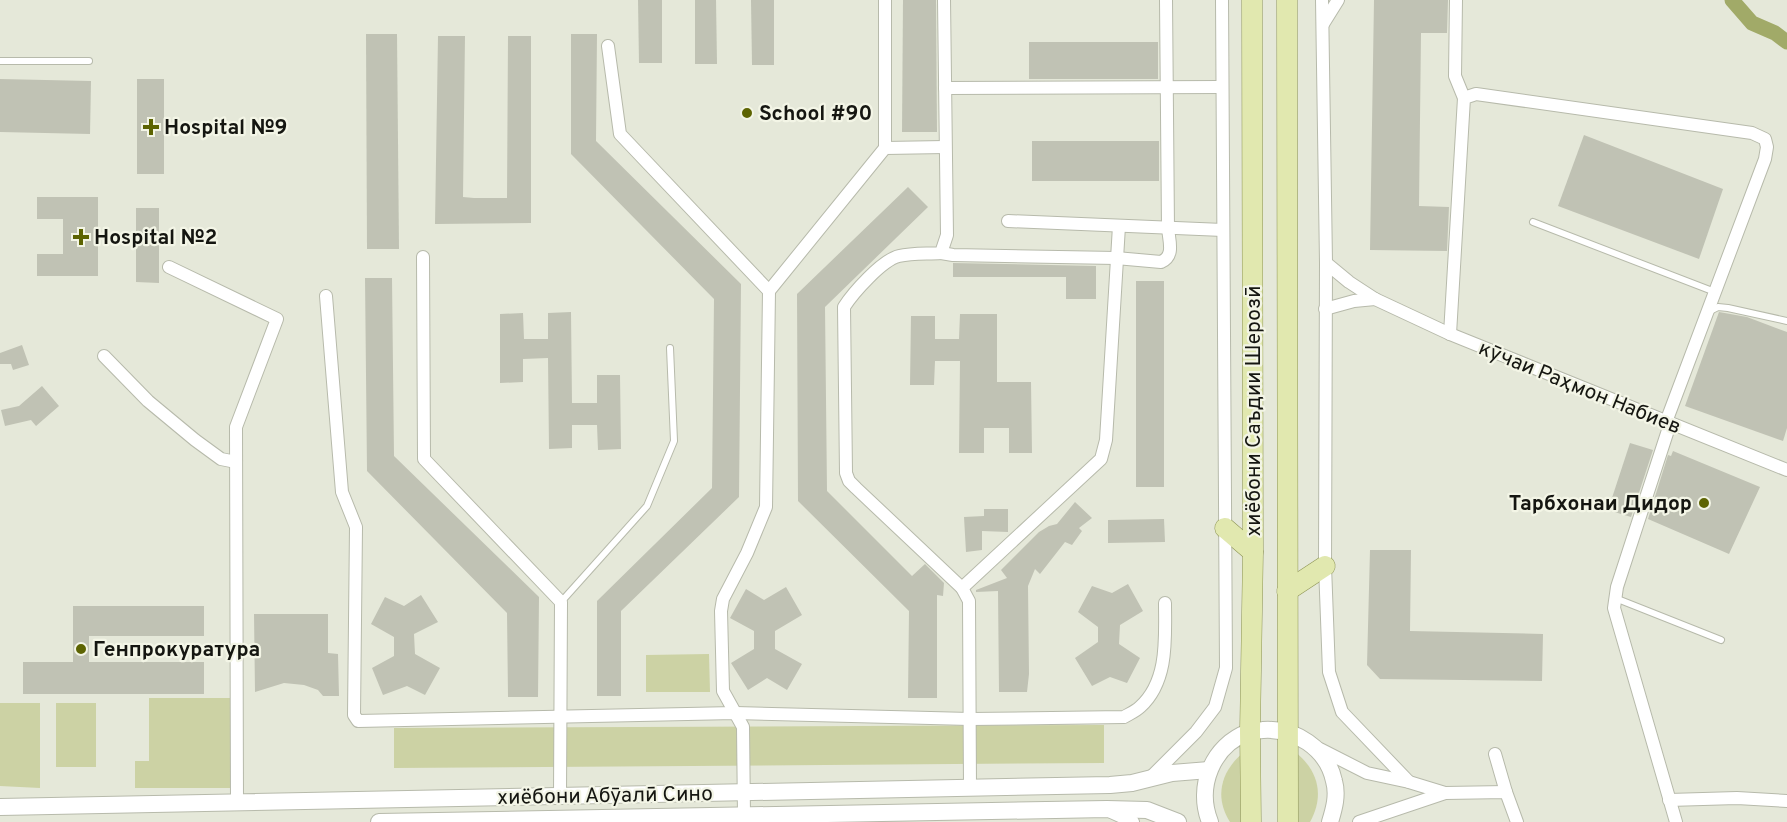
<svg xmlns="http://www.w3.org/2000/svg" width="1787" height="822" font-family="Overpass,sans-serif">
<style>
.green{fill:#ccd2a4}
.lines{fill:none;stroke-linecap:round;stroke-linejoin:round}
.canal{stroke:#a1aa68;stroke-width:15}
.building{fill:#c0c2b4}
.lane-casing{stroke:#b7baab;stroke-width:8}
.street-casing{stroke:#b7baab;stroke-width:14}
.secondary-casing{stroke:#b7baab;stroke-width:18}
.primary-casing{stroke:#8d9455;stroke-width:21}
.lane{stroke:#fff;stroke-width:6}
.street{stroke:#fff;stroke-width:12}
.secondary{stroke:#fff;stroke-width:16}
.primary{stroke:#e1e8af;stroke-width:20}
.poi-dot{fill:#5d6402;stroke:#f3f5e6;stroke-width:2}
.labels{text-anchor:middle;stroke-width:4.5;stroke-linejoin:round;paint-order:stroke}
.poi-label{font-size:21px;font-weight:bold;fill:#151611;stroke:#f3f5e6;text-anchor:start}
.street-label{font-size:21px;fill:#151611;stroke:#f3f5e6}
</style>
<rect width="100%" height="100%" fill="#e5e8d9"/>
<g class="green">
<path d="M709,654L710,692H646V655Z"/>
<path d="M149,698H230V788H135V761H149Z"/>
<path d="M0,703H40V788L0,786Z"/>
<rect x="56" y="703" width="40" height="64"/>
<path d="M1104,725V763L394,768V728Z"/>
<path d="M1295,752C1318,770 1325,795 1310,822H1296Z"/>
<path d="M1243,753L1242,822H1230C1214,797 1221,771 1243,753Z"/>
</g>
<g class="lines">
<path class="canal" d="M1732,0L1752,23L1775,33L1787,42"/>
</g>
<g class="building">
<path d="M638,0H662V63H639Z"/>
<path d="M695,0H716L717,64H695Z"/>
<path d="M751,0H774V65H752Z"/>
<path d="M903,0H936L937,132H902Z"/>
<path d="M1374,0H1448L1447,33H1421L1419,206L1449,207L1447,251L1370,250Z"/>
<path d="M366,34H397L399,249H367Z"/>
<path d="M571,34H597L596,141L741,284L739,497L621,611V696H597V601L712,488L714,299L571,154Z"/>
<path d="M438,36H465L463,197L474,198H507L508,36H531V223L435,224Z"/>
<rect x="1029" y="42" width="129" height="37"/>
<path d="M0,79L91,81L90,134L0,132Z"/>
<rect x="137" y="79" width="27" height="95"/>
<path d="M1584,135L1723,189L1699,259L1558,206Z"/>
<rect x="1032" y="141" width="127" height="40"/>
<path d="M908,187L928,207L825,307L827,491L912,576L925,564L944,583L943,596L937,595V698H908L909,611L798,501L797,294Z"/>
<path d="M37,197H98V276H37V254H63V219H37Z"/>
<path d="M136,208H159V283L136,282Z"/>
<path d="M953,263L1096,266V299H1066V277H953Z"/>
<path d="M365,278H392L394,456L539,597L538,697H508L507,613L367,471Z"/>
<rect x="1136" y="281" width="28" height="206"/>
<path d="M571,312L572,403H597V375H620L621,449L598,450L597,425H572V448L549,449L548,358L523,359V382L500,383V314L523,313L524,339H548V313Z"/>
<path d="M1719,312L1747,317L1787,332V428L1783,441L1685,406Z"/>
<path d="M960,314H997V382H1031L1032,453H1009V428H984V453H959L960,361H935L934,385H910L911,316H935V339H959Z"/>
<path d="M22,345L29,365L13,370L11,364H0V353Z"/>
<path d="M42,386L59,406L36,426L31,420L5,426L1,410L19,406Z"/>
<path d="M1630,443L1653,450L1631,517L1608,510Z"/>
<path d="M1673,451L1760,487L1729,554L1648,519L1668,455L1671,456Z"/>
<path d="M1075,502L1092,518L1079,528L1082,531L1072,545L1065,542L1040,574L1035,569L1028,586L1029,674L1027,692H999L998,591L976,592V590L1007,578L1001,570L1039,532L1049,526L1057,524Z"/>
<path d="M984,509H1008V532L982,531V550L966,552L964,517L984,516Z"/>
<path d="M1164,519L1165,542L1108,543V520Z"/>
<path d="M1370,550H1411L1410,631L1543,634L1542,681L1380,679L1367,665Z"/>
<path d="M1128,584L1143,611L1120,625L1119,644L1140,658L1127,683L1110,677L1092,686L1075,658L1098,642V627L1078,612L1092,586L1112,593Z"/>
<path d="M786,587L802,615L775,631V649L802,664L787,690L767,678L748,690L731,663L754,649V631L730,618L746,589L764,600Z"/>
<path d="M421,595L438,622L414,634L415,654L440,668L425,695L407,686L383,695L372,668L394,656V637L371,624L385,597L404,606Z"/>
<path d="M73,606H204V636H89V662H204V694H23V662H73Z"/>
<path d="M254,614H328V653L338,654L339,696H323L318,690L304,685L284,683L255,692Z"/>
</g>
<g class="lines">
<defs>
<g id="lane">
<path d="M0,61H89"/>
<path d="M1533,222L1715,292"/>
<path d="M1708,312L1718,307L1728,308L1787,321"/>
<path d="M1615,598L1721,640"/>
<path d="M561,602L647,506L674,441L670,348"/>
</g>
<g id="street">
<path d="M944,0L947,235L941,253C927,254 912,253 899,256C882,260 853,293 844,307L846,473L849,481L856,488L962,588L969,601L970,788"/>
<path d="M1322,0L1326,263L1325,566L1329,672L1342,712L1409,782"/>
<path d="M1456,0L1455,76L1464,98"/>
<path d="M1323,24L1338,0"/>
<path d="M608,46L620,134L769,291L766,507L747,553L723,599L721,611L723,691L743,727L744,815"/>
<path d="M945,88L1222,87"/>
<path d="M885,148V0"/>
<path d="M1008,221L1223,230"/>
<path d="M941,253L953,255L1116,258L1161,262C1175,256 1169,241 1168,228L1166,0"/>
<path d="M423,257L424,459L561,602L560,796"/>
<path d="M1326,263L1349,282L1375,299L1450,334L1787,470"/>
<path d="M169,267L277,319L236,427L237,802"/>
<path d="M769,291L885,148L945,147"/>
<path d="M326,296L342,492L356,527L354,715L358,721L735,713L970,719L1124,717C1129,714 1136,711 1140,707C1169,681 1165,637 1165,603"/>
<path d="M1325,309L1354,301L1375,299"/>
<path d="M1450,334L1464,98L1476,94L1752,133L1765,139L1767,147L1765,159L1666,422"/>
<path d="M104,356L148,401L195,440L221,459L236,462"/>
<path d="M1670,424L1617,587L1614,608L1676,822"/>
<path d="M962,588L1101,459L1106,440L1119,226"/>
<path d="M1320,749L1367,773L1409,782L1445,793"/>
<path d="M1495,754L1506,792"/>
<path d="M1151,777L1196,732L1215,707L1226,668L1222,0"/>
<path d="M1669,800L1737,798L1787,801"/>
<path d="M1111,812L1133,822"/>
<path d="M1359,822L1445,793L1506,792L1517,822"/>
</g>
<g id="secondary">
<path d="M0,807L1110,785L1132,783L1172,773L1209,770"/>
<path d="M379,822L1107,809L1147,810L1178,822"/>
<path d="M1210,822C1196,787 1212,745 1249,732C1253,730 1258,731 1263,730C1295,728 1327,748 1334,781C1338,795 1334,809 1330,822"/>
</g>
<g id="primary">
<path d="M1287,0L1288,822"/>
<path d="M1225,528L1253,552"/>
<path d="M1287,591L1325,566"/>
<path d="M1251,822L1250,731L1253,552L1252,0"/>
</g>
</defs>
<use href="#lane" class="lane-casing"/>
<use href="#street" class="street-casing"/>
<use href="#secondary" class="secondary-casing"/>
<use href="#primary" class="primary-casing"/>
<use href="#lane" class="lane"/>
<use href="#street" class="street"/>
<use href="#secondary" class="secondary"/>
<use href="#primary" class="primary"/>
</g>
<g class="poi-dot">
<circle cx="747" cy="113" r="6"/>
<path d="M148 118h6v6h6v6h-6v6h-6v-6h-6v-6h6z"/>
<path d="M78 228h6v6h6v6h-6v6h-6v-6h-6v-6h6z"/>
<circle cx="1704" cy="503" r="6"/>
<circle cx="81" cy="649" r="6"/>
</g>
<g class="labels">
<g class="poi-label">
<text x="759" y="120">School #90</text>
<text x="164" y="134">Hospital №9</text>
<text x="94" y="244">Hospital №2</text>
<text x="1692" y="510" text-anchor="end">Тарбхонаи Дидор</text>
<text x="93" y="656">Генпрокуратура</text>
</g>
<g class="street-label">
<text transform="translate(1580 387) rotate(22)" y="7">кӯчаи Раҳмон Набиев</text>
<text transform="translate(1253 411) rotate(-90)" y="7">хиёбони Саъдии Шерозӣ</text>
<text transform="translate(605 795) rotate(-1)" y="7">хиёбони Абӯалӣ Сино</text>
</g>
</g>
</svg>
